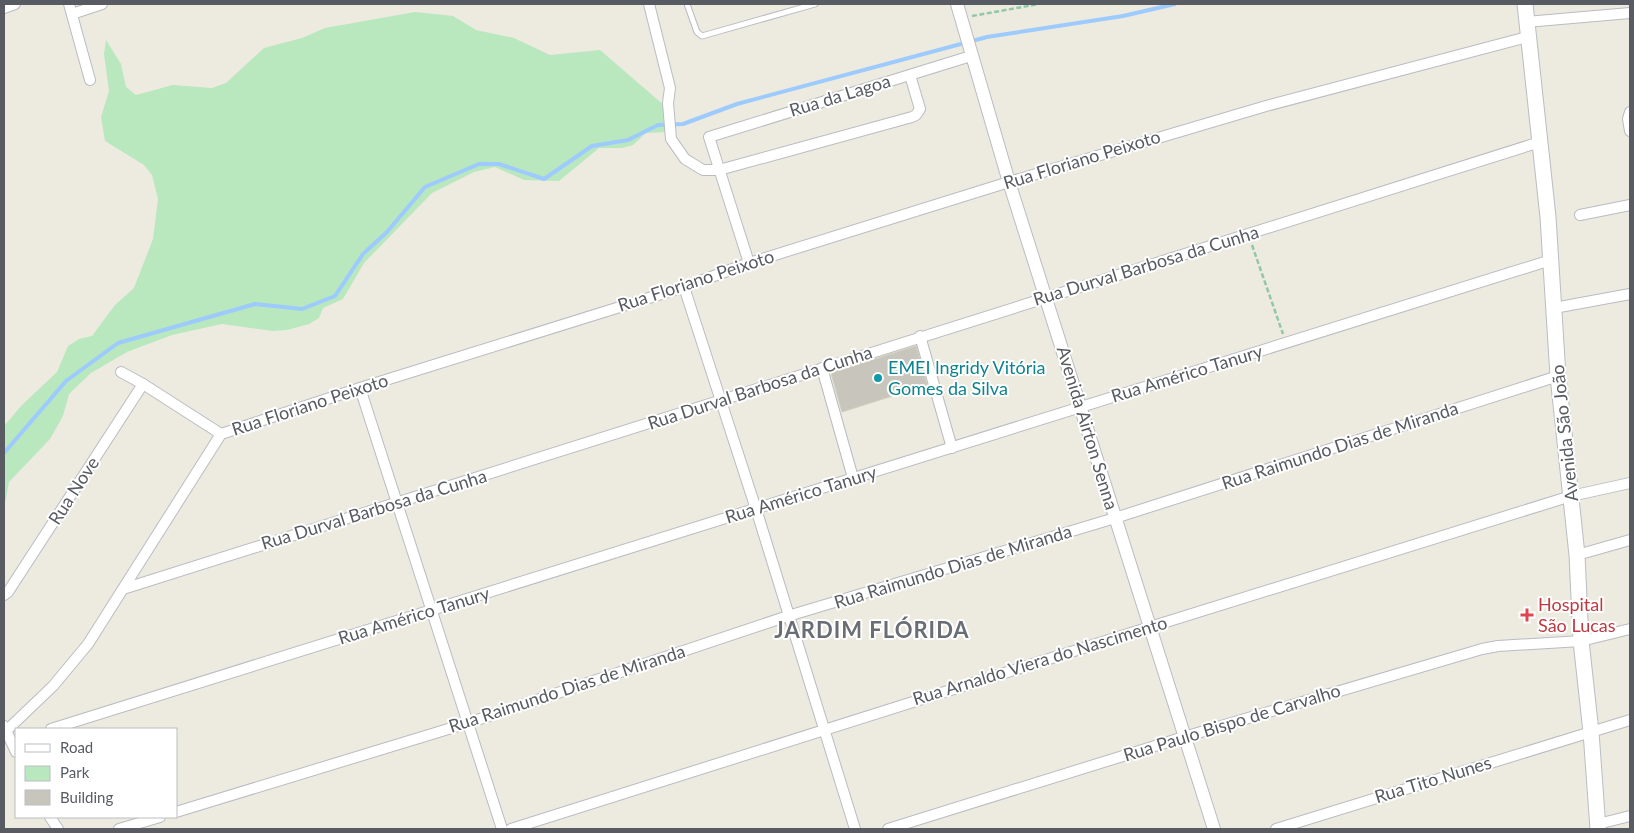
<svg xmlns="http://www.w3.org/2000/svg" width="1634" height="833" font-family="Lato,sans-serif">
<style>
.green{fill:#b9e7be}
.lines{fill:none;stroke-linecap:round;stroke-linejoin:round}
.stream{stroke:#9dcaff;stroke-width:4}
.building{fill:#c8c5bc;stroke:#d2cebd}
.service-casing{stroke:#babcc3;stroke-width:7}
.minor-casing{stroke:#babcc3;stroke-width:12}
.tertiary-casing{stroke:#babcc3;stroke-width:14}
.secondary-casing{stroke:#babdc5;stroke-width:17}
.path{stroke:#92c8a7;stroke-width:2.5;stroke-dasharray:5 2.5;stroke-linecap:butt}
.service{stroke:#fff;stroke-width:5}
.minor{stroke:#fff;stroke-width:10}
.tertiary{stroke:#fff;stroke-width:12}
.secondary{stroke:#fff;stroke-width:15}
.culture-dot{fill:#0f9aa8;stroke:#fff;stroke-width:2}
.health-dot{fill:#e0444e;stroke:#fff;stroke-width:2}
.labels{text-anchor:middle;stroke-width:4;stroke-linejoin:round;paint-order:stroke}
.street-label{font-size:18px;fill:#585c62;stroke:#fff}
.culture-label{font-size:18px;fill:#0d838f;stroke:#fff;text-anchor:start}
.health-label{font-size:18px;fill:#be3a42;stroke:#fff;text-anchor:start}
.district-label{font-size:22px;font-weight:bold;letter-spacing:1px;fill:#696d74;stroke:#fff}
</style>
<rect width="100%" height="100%" fill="#edebdf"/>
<path class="green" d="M415,12L453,16L476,30L514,38L550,55L600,50L673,113L670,132L646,133L633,145L622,148H599L559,181L524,180L495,167L474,172L432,193L364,263L343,299L323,308L319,318L309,324L287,330L273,331L222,324L172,335L127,352L91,373L69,394L63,416L50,439L9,482L4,509V426L22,405L57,372L68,346L79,339L92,336L115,305L134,288L153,239L158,199L152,175L144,165L105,141L101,117L109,91L104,54L106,40L121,64L126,87L136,95L173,85L212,88L226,83L264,48L302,38L325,28Z"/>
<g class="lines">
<path class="stream" d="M4,453L66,381L118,343L255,304L302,309L335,296L363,254L387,232L425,187L479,164H499L544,179L592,146L628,140L658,125L683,124L737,104L987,37L1123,16L1175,4"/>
</g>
<path class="building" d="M916,346L927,385L842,412L831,373Z"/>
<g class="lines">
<defs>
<path id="service" d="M687,4L697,32L702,36L815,4"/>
<g id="minor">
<path d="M69,4L90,80"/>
<path d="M649,4L670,88L668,103L671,139L685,159L703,170H719L912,117L916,115L920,109L910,75"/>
<path d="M4,8L15,4"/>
<path d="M72,14L102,4"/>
<path d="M1526,22L1630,13"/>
<path d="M1630,112L1628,119L1630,131"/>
<path d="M1580,215L1630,205"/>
<path d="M749,263L709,137L971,56"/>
<path d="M684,287L756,509L855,829"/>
<path d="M1554,308L1630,294"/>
<path d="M920,336L952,448"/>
<path d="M822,368L853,478"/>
<path d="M121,372L143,384L221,434"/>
<path d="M360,388L502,829"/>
<path d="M1577,555L1630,540"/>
<path d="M123,589L1540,142"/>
<path d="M4,595L8,592L143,384"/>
<path d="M4,726L16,752"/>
<path d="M51,729L1551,260"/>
<path d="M6,731L53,686L88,644L221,434L360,388L684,287L749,263L1009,182L1266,106L1527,37"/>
<path d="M176,812L468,723L788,616L1115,518L1558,376"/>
<path d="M50,817L58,829"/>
<path d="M1598,824L1630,816"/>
<path d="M119,829L160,817"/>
<path d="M511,829L1150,627L1571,496L1630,483"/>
<path d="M888,829L1184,737L1482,649L1498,646L1581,641L1630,629"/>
<path d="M1276,829L1630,720"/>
</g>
<path id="tertiary" d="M957,4L1009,182L1214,829"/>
<path id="secondary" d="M1525,4L1548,217L1558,376L1577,555L1581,641L1591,732L1598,829"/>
</defs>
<use href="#service" class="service-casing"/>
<use href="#minor" class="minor-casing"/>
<use href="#tertiary" class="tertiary-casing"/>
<use href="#secondary" class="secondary-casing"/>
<g class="path">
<path d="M972,16L1039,4"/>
<path d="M1252,245L1283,334"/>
</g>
<use href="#service" class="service"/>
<use href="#minor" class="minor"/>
<use href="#tertiary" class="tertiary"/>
<use href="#secondary" class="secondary"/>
</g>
<circle class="culture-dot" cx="878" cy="378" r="5"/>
<path class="health-dot" d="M1524.5 607.5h5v5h5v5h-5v5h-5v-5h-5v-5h5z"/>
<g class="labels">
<g class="street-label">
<text transform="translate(840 96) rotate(-17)" y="6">Rua da Lagoa</text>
<text transform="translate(1082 160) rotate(-17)" y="6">Rua Floriano Peixoto</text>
<text transform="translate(1146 266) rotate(-17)" y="6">Rua Durval Barbosa da Cunha</text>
<text transform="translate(696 281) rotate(-18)" y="6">Rua Floriano Peixoto</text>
<text transform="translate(1187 374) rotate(-17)" y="6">Rua Américo Tanury</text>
<text transform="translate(760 388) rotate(-18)" y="6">Rua Durval Barbosa da Cunha</text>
<text transform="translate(310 405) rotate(-18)" y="6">Rua Floriano Peixoto</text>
<text transform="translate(1087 428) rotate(73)" y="6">Avenida Airton Senna</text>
<text transform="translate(1565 433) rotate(-96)" y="6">Avenida São João</text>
<text transform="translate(1340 446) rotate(-18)" y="6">Rua Raimundo Dias de Miranda</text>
<text transform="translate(74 491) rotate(-57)" y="6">Rua Nove</text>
<text transform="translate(801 495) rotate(-17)" y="6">Rua Américo Tanury</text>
<text transform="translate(374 510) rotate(-17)" y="6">Rua Durval Barbosa da Cunha</text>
<text transform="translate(953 567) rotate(-17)" y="6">Rua Raimundo Dias de Miranda</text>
<text transform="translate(414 616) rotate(-17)" y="6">Rua Américo Tanury</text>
<text transform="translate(1040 661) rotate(-17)" y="6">Rua Arnaldo Viera do Nascimento</text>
<text transform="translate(567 689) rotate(-18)" y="6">Rua Raimundo Dias de Miranda</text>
<text transform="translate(1232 723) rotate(-17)" y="6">Rua Paulo Bispo de Carvalho</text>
<text transform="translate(1433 780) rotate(-17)" y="6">Rua Tito Nunes</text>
</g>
<g class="culture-label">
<text x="888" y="374">EMEI lngridy Vitória<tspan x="888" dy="21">Gomes da Silva</tspan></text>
</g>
<g class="health-label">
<text x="1538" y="611">Hospital<tspan x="1538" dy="21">São Lucas</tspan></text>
</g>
<g class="district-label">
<text x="872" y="638">JARDIM FLÓRIDA</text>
</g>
</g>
<rect width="1634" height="833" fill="none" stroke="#585c62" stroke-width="10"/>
<rect x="15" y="728" width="162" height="90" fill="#ffffff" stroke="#bcbec0"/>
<rect x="25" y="744" width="25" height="8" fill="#ffffff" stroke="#bcbec0"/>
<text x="60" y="753" font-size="15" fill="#585c62">Road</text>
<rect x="25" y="766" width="25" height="15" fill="#b9e7be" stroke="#bcbec0"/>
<text x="60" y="778" font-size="15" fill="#585c62">Park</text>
<rect x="25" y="790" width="25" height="15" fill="#c8c5bc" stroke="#bcbec0"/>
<text x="60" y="803" font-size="15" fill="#585c62">Building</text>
</svg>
